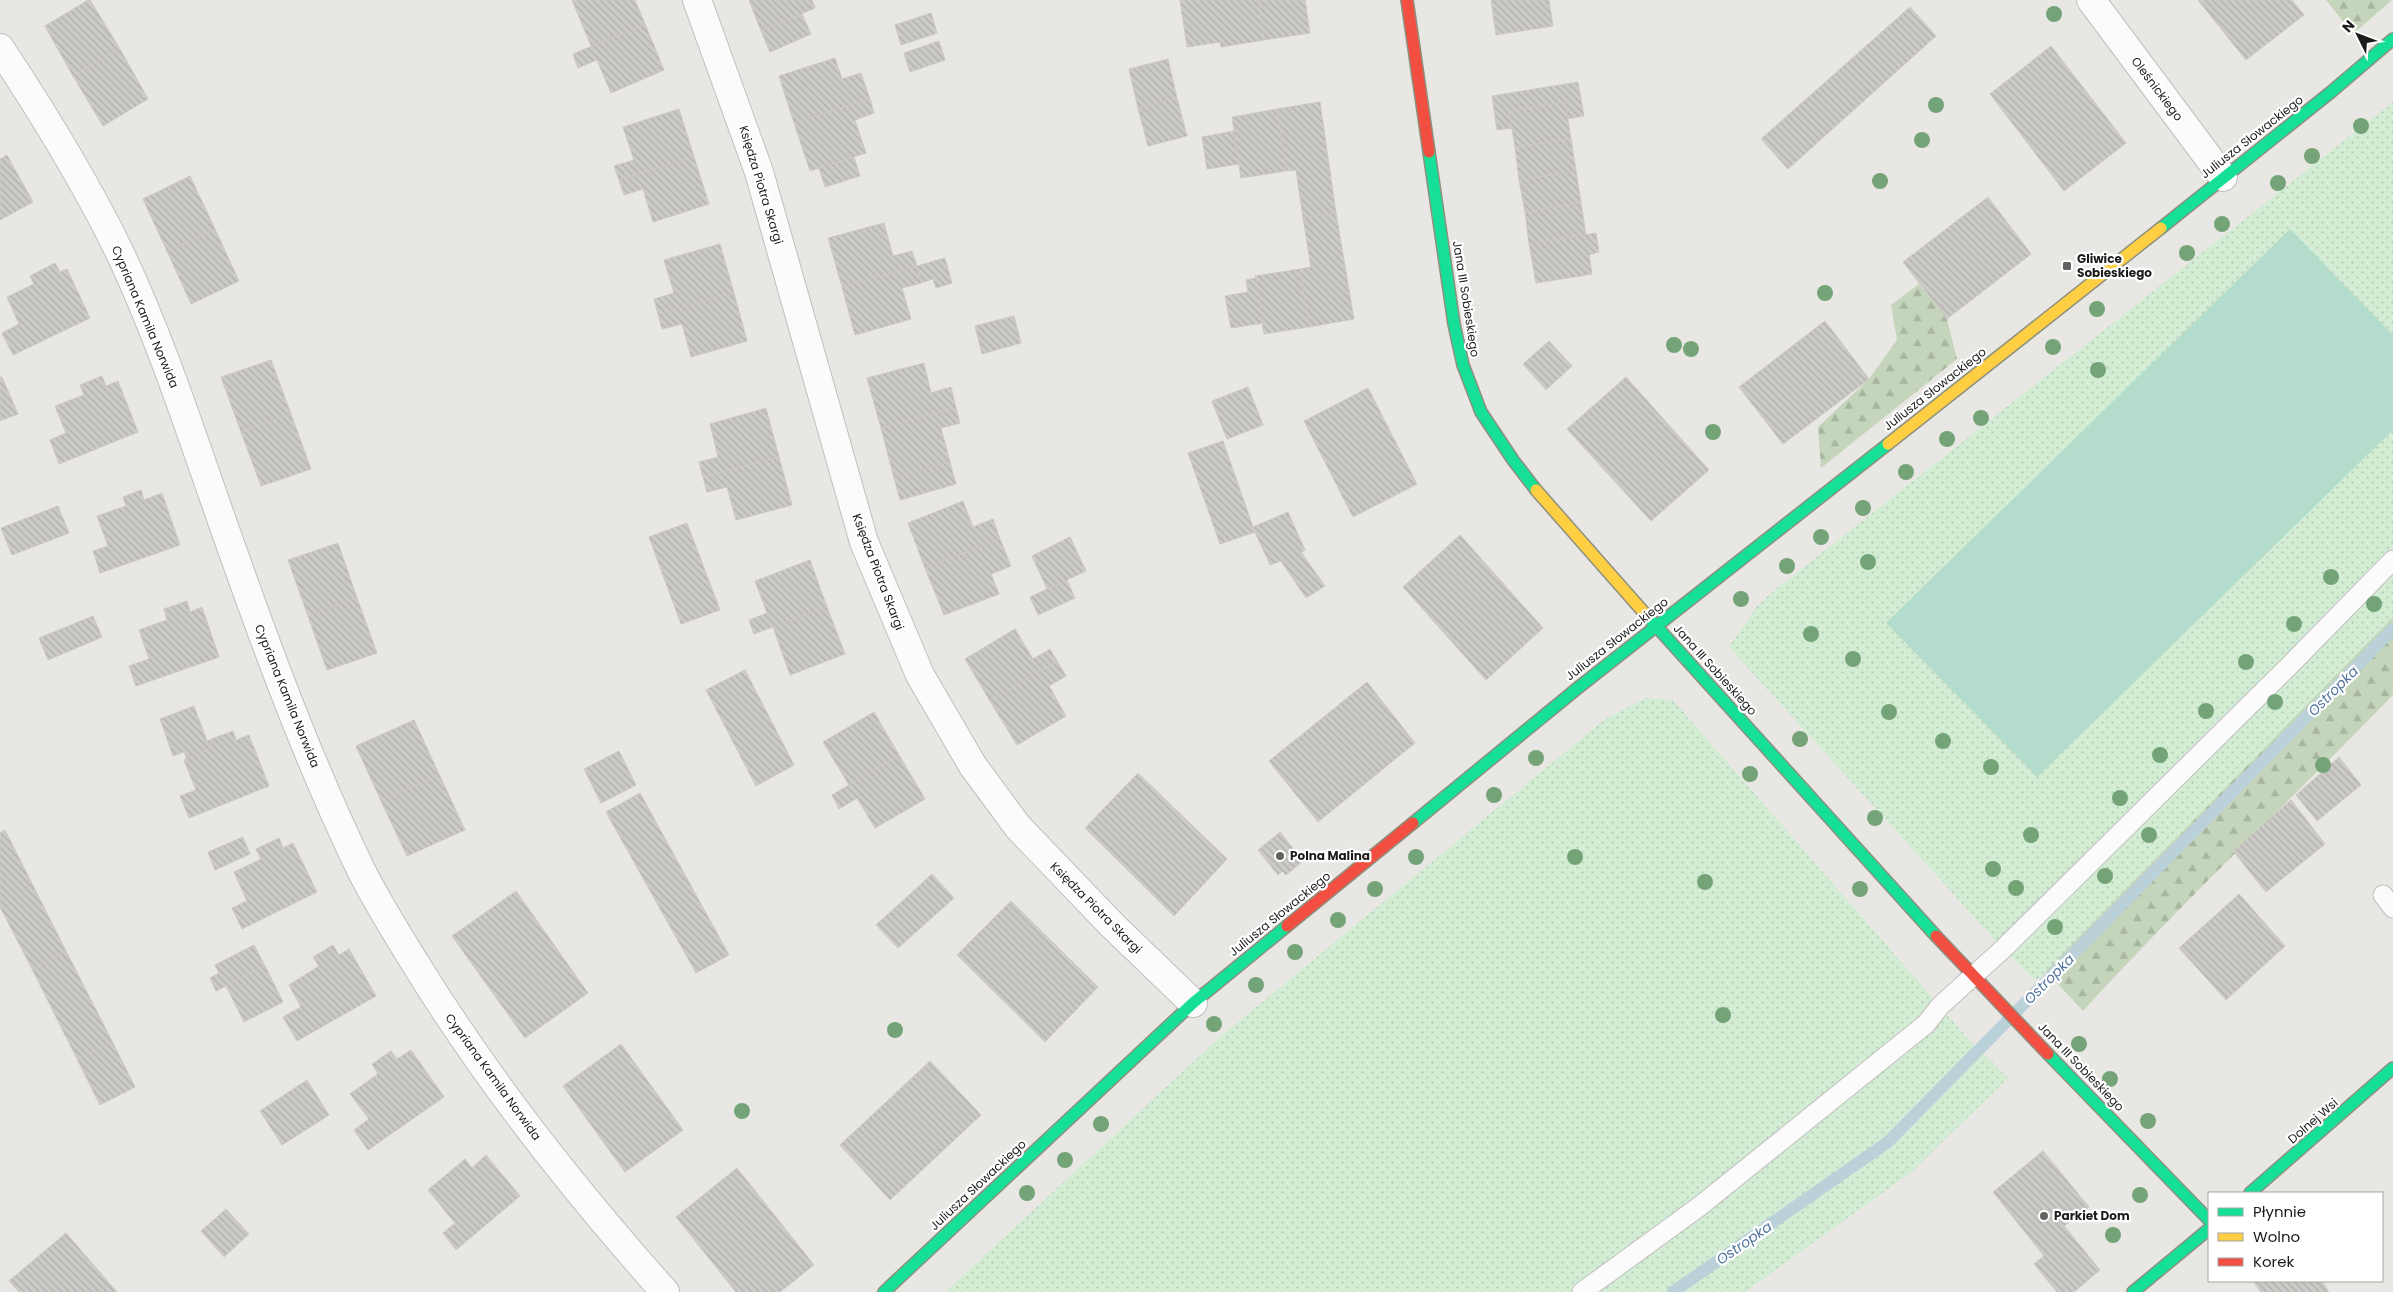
<svg xmlns="http://www.w3.org/2000/svg" width="2393" height="1292" font-family="Poppins,sans-serif">
<style>
.forest{fill:url(#forest-firs)}
.park{fill:url(#park-dots)}
.pitch{fill:#b3dccc}
.lines{fill:none;stroke-linecap:round;stroke-linejoin:round}
.stream{stroke:#bad1d9;stroke-width:12}
.building{fill:url(#building-back-hatch);stroke:#ccc9c5}
.lane-casing{stroke:#c0bfbe;stroke-width:21}
.street-casing{stroke:#c0bfbe;stroke-width:30}
.fast-casing{stroke:#8e907e;stroke-width:14}
.slow-casing{stroke:#8e907e;stroke-width:14}
.jam-casing{stroke:#8e907e;stroke-width:14}
.lane{stroke:#fcfbfb;stroke-width:19}
.street{stroke:#fcfbfb;stroke-width:28}
.fast{stroke:#16e098;stroke-width:11}
.slow{stroke:#ffcf43;stroke-width:11}
.jam{stroke:#f24e42;stroke-width:11}
.tree{fill:#75a378}
.poi-dot{fill:#636261;stroke:#fff;stroke-width:2}
.labels{text-anchor:middle;stroke-width:4.5;stroke-linejoin:round;paint-order:stroke}
.street-label{font-size:12px;fill:#1b1b1b;stroke:#fff}
.poi-label{font-size:12px;font-weight:bold;fill:#1b1b1b;stroke:#fff;text-anchor:start}
.water-label{font-size:14px;font-style:italic;fill:#53759f;stroke:#fff}
</style>
<defs>
<pattern id="forest-firs" width="22" height="20" patternUnits="userSpaceOnUse" patternTransform="scale(1.25)"><rect width="22" height="20" fill="#c4d5bb"/><path d="M5 1l3.5 6h-7zM16 11l3.5 6h-7z" fill="#a8b6a0"/></pattern>
<pattern id="park-dots" width="8" height="8" patternUnits="userSpaceOnUse" patternTransform="scale(1.25)"><rect width="8" height="8" fill="#d3edd4"/><path d="M2 2h.1M6 6h.1" fill="none" stroke="#b5cbb5" stroke-width="1.8" stroke-linecap="round"/></pattern>
<pattern id="building-back-hatch" width="6" height="6" patternUnits="userSpaceOnUse" patternTransform="scale(1.25)"><rect width="6" height="6" fill="#cccac6"/><path d="M-1 5l2 2M0 0l6 6M5-1l2 2" fill="none" stroke="#afadaa"/></pattern>
</defs>
<rect width="100%" height="100%" fill="#e9e7e3"/>
<g class="forest">
<path d="M2326,0H2392L2353,34Z"/>
<path d="M1919,284L1947,319L1957,359L1821,468L1818,427L1869,379L1897,340L1891,305Z"/>
<path d="M2393,434V695C2290,801 2182,902 2083,1011L1740,642Z"/>
</g>
<g class="park">
<path d="M2393,102V617L2036,981L2003,949L1729,647L1758,605L1776,589Z"/>
<path d="M1646,698L1673,700L1971,1042L2008,1078L1913,1171L1745,1292H945L1221,1036L1605,719Z"/>
</g>
<path class="pitch" d="M2290,229L2393,335V430L2037,777L1886,623Z"/>
<g class="lines">
<path class="stream" d="M1673,1292L1888,1142L2393,629"/>
</g>
<g class="building">
<path d="M88,0H90L120,49L73,76L45,26Z"/>
<path d="M572,0H635L645,24L591,46Z"/>
<path d="M749,0H812L815,8L761,31Z"/>
<path d="M1180,0H1258L1264,40L1221,47L1220,42L1187,47Z"/>
<path d="M1258,0H1305L1310,33L1264,40Z"/>
<path d="M1491,0H1549L1553,26L1496,35Z"/>
<path d="M2198,0H2292L2304,15L2246,60Z"/>
<path d="M1910,7L1936,36L1788,169L1761,139Z"/>
<path d="M931,13L937,33L901,45L895,25Z"/>
<path d="M802,14L811,34L770,52L761,31Z"/>
<path d="M645,24L664,70L611,93L597,60L578,68L573,54Z"/>
<path d="M939,41L945,60L910,72L904,53Z"/>
<path d="M2051,46L2126,143L2064,191L1990,94Z"/>
<path d="M120,49L148,99L103,126L73,76Z"/>
<path d="M835,58L842,79L861,73L870,99L794,123L779,76Z"/>
<path d="M1168,59L1177,98L1138,108L1129,69Z"/>
<path d="M1578,82L1584,116L1567,119L1565,102L1509,111L1512,128L1497,130L1492,96Z"/>
<path d="M1177,98L1187,136L1148,146L1138,108Z"/>
<path d="M870,99L874,113L855,120L866,153L810,171L794,123Z"/>
<path d="M1320,102L1336,213L1303,218L1296,170L1286,171L1277,109Z"/>
<path d="M1565,102L1571,139L1515,147L1509,111Z"/>
<path d="M679,109L694,157L619,180L614,166L634,160L623,127Z"/>
<path d="M1277,109L1286,171L1241,178L1232,117Z"/>
<path d="M1234,131L1239,164L1207,169L1202,137Z"/>
<path d="M1571,139L1576,171L1519,180L1515,147Z"/>
<path d="M7,155L33,202L0,220V159Z"/>
<path d="M694,157L709,204L653,222L643,189L624,195L619,180Z"/>
<path d="M854,157L860,176L825,187L819,168Z"/>
<path d="M1576,171L1581,203L1525,212L1519,180Z"/>
<path d="M190,176L215,229L167,251L143,199Z"/>
<path d="M1988,197L2031,254L1947,319L1903,262Z"/>
<path d="M1581,203L1586,235L1529,244L1525,212Z"/>
<path d="M1336,213L1354,319L1309,327L1300,269L1311,267L1303,218Z"/>
<path d="M884,223L893,256L912,251L917,266L842,287L828,238Z"/>
<path d="M215,229L239,281L191,304L167,251Z"/>
<path d="M1596,233L1599,252L1589,255L1592,274L1536,283L1529,244Z"/>
<path d="M720,244L734,293L658,314L654,299L674,293L664,260Z"/>
<path d="M945,258L952,283L936,288L933,279L921,283L917,266Z"/>
<path d="M55,263L60,272L67,269L90,318L13,355L2,333L19,324L7,297L34,284L30,276Z"/>
<path d="M917,266L921,283L902,288L911,319L855,335L842,287Z"/>
<path d="M1300,269L1309,327L1264,334L1255,276Z"/>
<path d="M1256,278L1263,323L1231,328L1225,296L1248,292L1246,280Z"/>
<path d="M734,293L747,341L691,357L682,324L662,329L658,314Z"/>
<path d="M1014,316L1021,343L982,354L975,326Z"/>
<path d="M1825,321L1869,379L1783,444L1739,387Z"/>
<path d="M1549,341L1572,366L1546,390L1523,364Z"/>
<path d="M271,360L291,414L241,432L221,377Z"/>
<path d="M924,363L931,393L951,387L956,408L881,428L867,378Z"/>
<path d="M102,376L106,386L118,381L138,432L59,464L50,440L66,433L55,406L84,395L80,385Z"/>
<path d="M0,377H2L18,414L0,421Z"/>
<path d="M1626,377L1709,470L1651,521L1567,429Z"/>
<path d="M1248,387L1263,425L1227,439L1212,401Z"/>
<path d="M1368,388L1417,484L1353,517L1304,421Z"/>
<path d="M766,408L779,457L703,477L699,462L718,457L710,424Z"/>
<path d="M956,408L960,423L941,428L950,462L894,478L881,428Z"/>
<path d="M291,414L311,469L261,486L241,432Z"/>
<path d="M1223,441L1253,527L1288,512L1305,550L1301,552L1325,586L1306,598L1281,561L1270,565L1255,532L1220,544L1188,453Z"/>
<path d="M779,457L792,505L736,520L727,487L707,492L703,477Z"/>
<path d="M950,462L956,484L900,500L894,478Z"/>
<path d="M141,490L144,500L162,493L180,545L100,573L93,551L108,546L97,516L126,506L123,497Z"/>
<path d="M963,501L973,527L993,519L1000,539L925,568L908,523Z"/>
<path d="M58,506L69,533L12,555L1,528Z"/>
<path d="M687,523L720,610L681,624L649,537Z"/>
<path d="M1460,535L1543,628L1486,680L1403,587Z"/>
<path d="M1070,537L1086,571L1047,589L1032,556Z"/>
<path d="M1000,539L1011,566L991,574L999,594L944,615L925,568Z"/>
<path d="M338,543L357,598L308,616L288,560Z"/>
<path d="M810,560L827,607L754,634L749,620L767,613L755,581Z"/>
<path d="M1067,580L1075,598L1038,615L1030,597Z"/>
<path d="M357,598L377,653L327,670L308,616Z"/>
<path d="M187,601L190,612L202,607L219,657L136,686L129,666L149,659L139,630L167,620L164,609Z"/>
<path d="M827,607L845,654L790,675L773,627Z"/>
<path d="M93,616L102,637L48,660L39,638Z"/>
<path d="M1015,629L1033,659L1050,649L1057,661L990,701L965,659Z"/>
<path d="M1057,661L1066,676L1049,686L1066,716L1017,745L990,701Z"/>
<path d="M745,670L794,765L756,786L706,690Z"/>
<path d="M1367,682L1415,743L1318,822L1269,761Z"/>
<path d="M194,706L207,741L209,740L213,748L187,759L184,752L173,756L160,719Z"/>
<path d="M874,712L899,755L849,785L823,742Z"/>
<path d="M414,720L439,774L381,801L356,746Z"/>
<path d="M233,731L236,740L249,735L269,786L189,818L180,796L196,790L184,760L213,748L209,740Z"/>
<path d="M619,751L636,785L601,803L584,769Z"/>
<path d="M899,755L925,799L875,828L857,798L839,809L832,795Z"/>
<path d="M2339,757L2361,785L2317,821L2296,795Z"/>
<path d="M1138,773L1227,859L1174,916L1085,828Z"/>
<path d="M439,774L465,830L407,856L381,801Z"/>
<path d="M640,793L729,955L696,973L606,812Z"/>
<path d="M2291,800L2325,844L2266,892L2233,851Z"/>
<path d="M5,830L66,951L32,969L0,907V833Z"/>
<path d="M1280,832L1303,861L1286,875L1282,871L1278,875L1258,850Z"/>
<path d="M243,837L250,854L215,870L208,852Z"/>
<path d="M279,838L283,848L293,843L317,892L242,929L232,908L247,901L234,872L261,859L256,849Z"/>
<path d="M932,874L954,898L898,948L876,925Z"/>
<path d="M516,891L588,993L525,1038L452,936Z"/>
<path d="M2239,894L2285,946L2226,1000L2179,948Z"/>
<path d="M1011,901L1098,987L1045,1042L957,955Z"/>
<path d="M254,945L265,966L216,991L210,978L219,973L215,965Z"/>
<path d="M333,945L339,955L349,949L376,996L297,1041L283,1017L301,1007L289,985L319,966L313,957Z"/>
<path d="M66,951L112,1041L77,1059L32,969Z"/>
<path d="M265,966L283,1002L244,1022L226,986Z"/>
<path d="M112,1041L135,1087L100,1105L77,1059Z"/>
<path d="M621,1044L683,1130L625,1172L563,1086Z"/>
<path d="M411,1050L444,1097L368,1150L354,1130L369,1119L350,1094L378,1074L372,1064L391,1051L397,1059Z"/>
<path d="M930,1061L981,1115L890,1200L840,1145Z"/>
<path d="M307,1080L329,1115L282,1145L260,1111Z"/>
<path d="M2043,1151L2089,1207L2064,1226L2100,1270L2074,1292H2057L2034,1264L2044,1256L1993,1192Z"/>
<path d="M486,1155L520,1196L456,1250L443,1233L455,1223L428,1190L465,1159L472,1168Z"/>
<path d="M737,1168L814,1265L780,1292H736L676,1217Z"/>
<path d="M226,1209L249,1234L224,1257L201,1231Z"/>
<path d="M66,1233L117,1292H19L9,1281Z"/>
<path d="M2253,1281H2322L2329,1292H2261Z"/>
</g>
<g class="lines">
<defs>
<g id="lane">
<path d="M2383,895L2393,908"/>
<path d="M1582,1292L1700,1206L1926,1024L1940,1006L2003,949L2287,668L2393,560"/>
</g>
<g id="street">
<path d="M697,0L759,172L864,542L920,675L973,766L1018,827L1112,925L1193,1003"/>
<path d="M2091,0L2223,177"/>
<path d="M0,48C43,113 85,181 119,251C157,331 185,415 214,498C258,624 303,750 361,870C377,902 396,932 415,963C487,1080 573,1189 665,1292"/>
</g>
<g id="fast">
<path d="M1429,152L1454,324L1463,365L1481,412L1513,460L1536,490"/>
<path d="M2161,228L2331,92L2393,39"/>
<path d="M1647,616L1936,936"/>
<path d="M1413,823L1579,687L1888,444"/>
<path d="M2048,1054L2209,1220"/>
<path d="M2250,1193L2393,1068"/>
<path d="M884,1292L1193,1003L1287,926"/>
<path d="M2133,1292L2209,1229"/>
</g>
<g id="slow">
<path d="M1888,444L2161,228"/>
<path d="M1536,490L1647,616"/>
</g>
<g id="jam">
<path d="M1407,0L1429,152"/>
<path d="M1287,926L1413,823"/>
<path d="M1936,936L2048,1054"/>
</g>
</defs>
<use href="#lane" class="lane-casing"/>
<use href="#street" class="street-casing"/>
<use href="#fast" class="fast-casing"/>
<use href="#slow" class="slow-casing"/>
<use href="#jam" class="jam-casing"/>
<use href="#lane" class="lane"/>
<use href="#street" class="street"/>
<use href="#fast" class="fast"/>
<use href="#slow" class="slow"/>
<use href="#jam" class="jam"/>
</g>
<g class="tree">
<circle cx="2054" cy="14" r="8"/>
<circle cx="1936" cy="105" r="8"/>
<circle cx="2361" cy="126" r="8"/>
<circle cx="1922" cy="140" r="8"/>
<circle cx="2312" cy="156" r="8"/>
<circle cx="1880" cy="181" r="8"/>
<circle cx="2278" cy="183" r="8"/>
<circle cx="2222" cy="224" r="8"/>
<circle cx="2187" cy="253" r="8"/>
<circle cx="1825" cy="293" r="8"/>
<circle cx="2097" cy="309" r="8"/>
<circle cx="1674" cy="345" r="8"/>
<circle cx="2053" cy="347" r="8"/>
<circle cx="1691" cy="349" r="8"/>
<circle cx="2098" cy="370" r="8"/>
<circle cx="1981" cy="418" r="8"/>
<circle cx="1713" cy="432" r="8"/>
<circle cx="1947" cy="439" r="8"/>
<circle cx="1906" cy="472" r="8"/>
<circle cx="1863" cy="508" r="8"/>
<circle cx="1821" cy="537" r="8"/>
<circle cx="1868" cy="562" r="8"/>
<circle cx="1787" cy="566" r="8"/>
<circle cx="2331" cy="577" r="8"/>
<circle cx="1741" cy="599" r="8"/>
<circle cx="2374" cy="604" r="8"/>
<circle cx="2294" cy="624" r="8"/>
<circle cx="1811" cy="634" r="8"/>
<circle cx="1853" cy="659" r="8"/>
<circle cx="2246" cy="662" r="8"/>
<circle cx="2275" cy="702" r="8"/>
<circle cx="2206" cy="711" r="8"/>
<circle cx="1889" cy="712" r="8"/>
<circle cx="1800" cy="739" r="8"/>
<circle cx="1943" cy="741" r="8"/>
<circle cx="2160" cy="755" r="8"/>
<circle cx="1536" cy="758" r="8"/>
<circle cx="2323" cy="765" r="8"/>
<circle cx="1991" cy="767" r="8"/>
<circle cx="1750" cy="774" r="8"/>
<circle cx="1494" cy="795" r="8"/>
<circle cx="2120" cy="798" r="8"/>
<circle cx="1875" cy="818" r="8"/>
<circle cx="2031" cy="835" r="8"/>
<circle cx="2149" cy="835" r="8"/>
<circle cx="1416" cy="857" r="8"/>
<circle cx="1575" cy="857" r="8"/>
<circle cx="1993" cy="869" r="8"/>
<circle cx="2105" cy="876" r="8"/>
<circle cx="1705" cy="882" r="8"/>
<circle cx="2016" cy="888" r="8"/>
<circle cx="1375" cy="889" r="8"/>
<circle cx="1860" cy="889" r="8"/>
<circle cx="1338" cy="920" r="8"/>
<circle cx="2055" cy="927" r="8"/>
<circle cx="1295" cy="952" r="8"/>
<circle cx="1256" cy="985" r="8"/>
<circle cx="1723" cy="1015" r="8"/>
<circle cx="1214" cy="1024" r="8"/>
<circle cx="895" cy="1030" r="8"/>
<circle cx="2079" cy="1044" r="8"/>
<circle cx="2110" cy="1079" r="8"/>
<circle cx="742" cy="1111" r="8"/>
<circle cx="2148" cy="1121" r="8"/>
<circle cx="1101" cy="1124" r="8"/>
<circle cx="1065" cy="1160" r="8"/>
<circle cx="1027" cy="1193" r="8"/>
<circle cx="2140" cy="1195" r="8"/>
<circle cx="2113" cy="1235" r="8"/>
</g>
<g class="poi-dot">
<rect x="2062" y="261" width="10" height="10" rx="2.5"/>
<circle cx="1280" cy="856" r="5"/>
<circle cx="2044" cy="1216" r="5"/>
</g>
<g class="labels">
<g class="street-label">
<text transform="translate(2157 89) rotate(53)" y="4">Oleśnickiego</text>
<text transform="translate(2252 137) rotate(-38)" y="4">Juliusza Słowackiego</text>
<text transform="translate(761 185) rotate(73)" y="4">Księdza Piotra Skargi</text>
<text transform="translate(1466 299) rotate(81)" y="4">Jana III Sobieskiego</text>
<text transform="translate(145 317) rotate(67)" y="4">Cypriana Kamila Norwida</text>
<text transform="translate(1935 389) rotate(-38)" y="4">Juliusza Słowackiego</text>
<text transform="translate(878 572) rotate(69)" y="4">Księdza Piotra Skargi</text>
<text transform="translate(1617 639) rotate(-38)" y="4">Juliusza Słowackiego</text>
<text transform="translate(1715 670) rotate(48)" y="4">Jana III Sobieskiego</text>
<text transform="translate(287 696) rotate(68)" y="4">Cypriana Kamila Norwida</text>
<text transform="translate(1096 908) rotate(45)" y="4">Księdza Piotra Skargi</text>
<text transform="translate(1280 914) rotate(-39)" y="4">Juliusza Słowackiego</text>
<text transform="translate(2081 1067) rotate(46)" y="4">Jana III Sobieskiego</text>
<text transform="translate(493 1077) rotate(54)" y="4">Cypriana Kamila Norwida</text>
<text transform="translate(2313 1121) rotate(-41)" y="4">Dolnej Wsi</text>
<text transform="translate(978 1185) rotate(-43)" y="4">Juliusza Słowackiego</text>
</g>
<g class="poi-label">
<text x="2077" y="263">Gliwice<tspan x="2077" dy="14">Sobieskiego</tspan></text>
<text x="1290" y="860">Polna Malina</text>
<text x="2054" y="1220">Parkiet Dom</text>
</g>
<g class="water-label">
<text transform="translate(2333 691) rotate(-45)" y="5">Ostropka</text>
<text transform="translate(2049 979) rotate(-45)" y="5">Ostropka</text>
<text transform="translate(1744 1243) rotate(-35)" y="5">Ostropka</text>
</g>
</g>
<rect x="2208" y="1192" width="175" height="90" fill="#ffffff" stroke="#a4a4a4"/>
<rect x="2218" y="1208" width="25" height="8" fill="#16e098" stroke="#a4a4a4"/>
<text x="2253" y="1217" font-size="15" fill="#1b1b1b">Płynnie</text>
<rect x="2218" y="1233" width="25" height="8" fill="#ffcf43" stroke="#a4a4a4"/>
<text x="2253" y="1242" font-size="15" fill="#1b1b1b">Wolno</text>
<rect x="2218" y="1258" width="25" height="8" fill="#f24e42" stroke="#a4a4a4"/>
<text x="2253" y="1267" font-size="15" fill="#1b1b1b">Korek</text>
<g transform="translate(2358 35) rotate(312)" stroke="#ffffff" stroke-width="4" paint-order="stroke">
<path d="M0-4L9 19L0 12L-9 19Z" fill="#1b1b1b"/>
<text y="-8" font-size="14" font-weight="bold" text-anchor="middle" fill="#1b1b1b">N</text>
</g>
</svg>
